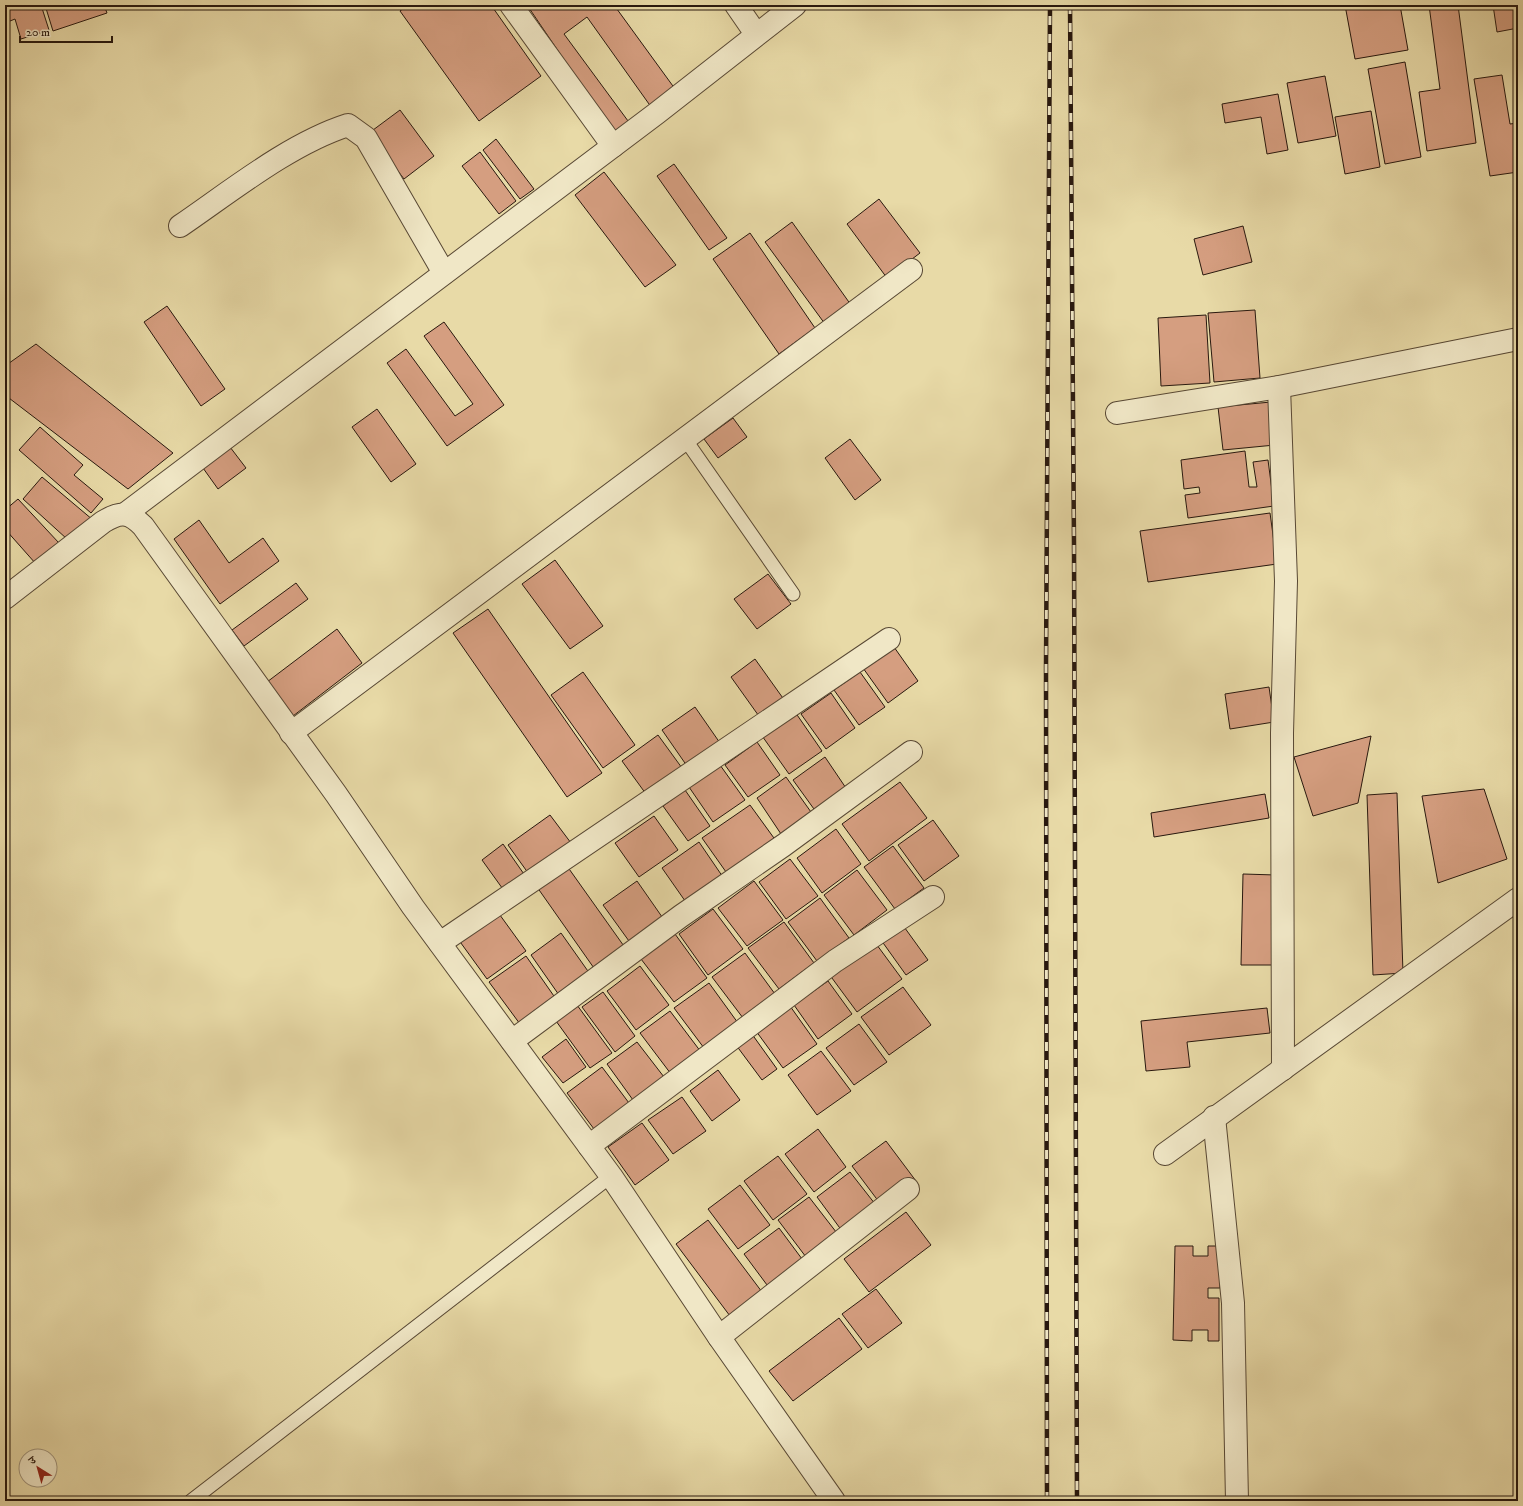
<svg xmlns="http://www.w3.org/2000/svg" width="1523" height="1506" font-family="'IM FELL DW Pica','Noto Serif Devanagari',serif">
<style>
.building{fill:#d59e80;stroke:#28180e}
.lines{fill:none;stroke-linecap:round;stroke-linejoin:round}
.service-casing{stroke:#584834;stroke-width:15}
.minor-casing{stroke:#584834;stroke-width:24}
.service{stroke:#f0e7c6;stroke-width:13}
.minor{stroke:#f0e7c6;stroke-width:22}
.rail-casing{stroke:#28180e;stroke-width:4.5}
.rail{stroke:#f0e7c6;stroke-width:3;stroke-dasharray:9;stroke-linecap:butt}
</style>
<rect width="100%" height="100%" fill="#e8daa7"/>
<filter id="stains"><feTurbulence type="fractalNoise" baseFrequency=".005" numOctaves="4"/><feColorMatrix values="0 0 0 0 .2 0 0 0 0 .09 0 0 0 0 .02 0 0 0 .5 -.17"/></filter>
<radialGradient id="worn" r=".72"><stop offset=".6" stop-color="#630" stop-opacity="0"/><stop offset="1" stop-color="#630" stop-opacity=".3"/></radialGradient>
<g class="building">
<path d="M5,5H41L49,30L21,39L15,19L5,23Z"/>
<path d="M45,5H104L107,13L53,31Z"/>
<path d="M408,5H491L541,76L479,121L400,11Z"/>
<path d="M527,5H614L678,93L654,111L587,17L564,34L631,125L615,135Z"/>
<path d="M1345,5H1400L1408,50L1355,59Z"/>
<path d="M1429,5H1458L1476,143L1427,151L1419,92L1440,89Z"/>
<path d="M1493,5H1515L1516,10H1518V28L1497,32Z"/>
<path d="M1405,62L1421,157L1385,164L1368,69Z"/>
<path d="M1502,75L1510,124L1518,123V172L1490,176L1474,79Z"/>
<path d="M1325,76L1336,136L1298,143L1287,83Z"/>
<path d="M1278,94L1288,150L1267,154L1261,117L1225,123L1222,104Z"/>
<path d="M400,110L434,156L404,179L369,133Z"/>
<path d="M1371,111L1380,167L1345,174L1335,117Z"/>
<path d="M496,139L534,189L520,199L483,150Z"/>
<path d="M480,152L516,201L499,214L462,166Z"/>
<path d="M674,164L727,238L709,250L657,176Z"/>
<path d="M604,172L676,265L645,287L575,195Z"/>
<path d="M879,199L920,253L887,278L847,224Z"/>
<path d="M792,222L851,305L825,324L765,242Z"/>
<path d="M1243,226L1252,262L1203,275L1194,239Z"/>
<path d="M750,233L815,328L779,354L713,259Z"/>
<path d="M167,306L225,389L201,406L144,322Z"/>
<path d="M1255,310L1260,378L1214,382L1208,313Z"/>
<path d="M1206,315L1210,383L1161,386L1158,318Z"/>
<path d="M444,322L504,405L447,446L387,363L406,349L455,416L473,404L424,336Z"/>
<path d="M36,344L173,453L128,489L5,395V366Z"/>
<path d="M1271,402L1275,445L1223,450L1218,407Z"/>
<path d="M377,409L416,464L391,482L352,427Z"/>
<path d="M733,418L747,437L718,458L704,439Z"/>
<path d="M40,427L83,465L74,475L103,499L91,513L19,450Z"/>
<path d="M850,439L881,480L855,500L825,458Z"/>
<path d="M230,447L246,468L218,489L203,468Z"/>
<path d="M1245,451L1249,487H1257L1253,462L1268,460L1274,506L1188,518L1185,495L1200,493L1199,487L1184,489L1181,460Z"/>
<path d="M42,477L93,520L67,539L23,499Z"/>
<path d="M18,499L59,543L36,564L5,529V510Z"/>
<path d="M1270,513L1277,564L1148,582L1140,531Z"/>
<path d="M199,520L229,563L263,538L279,561L220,604L174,539Z"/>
<path d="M555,560L603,626L570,649L522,584Z"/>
<path d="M768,574L791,604L757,629L734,599Z"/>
<path d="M296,583L308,599L244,646L232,630Z"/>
<path d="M488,609L602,773L567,797L453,633Z"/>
<path d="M337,629L362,663L293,716L267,682Z"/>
<path d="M894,647L918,681L888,703L863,668Z"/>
<path d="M755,659L785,701L761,719L731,677Z"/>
<path d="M583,672L635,745L603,768L551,695Z"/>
<path d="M860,672L885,707L859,725L834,690Z"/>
<path d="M1269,687L1274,722L1230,729L1225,694Z"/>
<path d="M831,693L855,728L826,749L801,714Z"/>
<path d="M695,707L720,743L687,766L662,730Z"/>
<path d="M793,709L822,751L789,774L760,733Z"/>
<path d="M658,735L682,768L646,794L622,761Z"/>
<path d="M1371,736L1358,803L1313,816L1294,757Z"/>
<path d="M757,742L780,775L748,797L725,765Z"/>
<path d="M825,757L850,794L819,816L793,780Z"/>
<path d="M720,765L745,800L713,822L689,787Z"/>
<path d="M786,777L816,819L785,840L757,798Z"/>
<path d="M900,782L927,818L869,861L842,824Z"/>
<path d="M1484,789L1507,859L1438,883L1422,796Z"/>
<path d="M685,790L710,826L688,841L663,806Z"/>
<path d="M1397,793L1403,973L1373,975L1367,795Z"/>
<path d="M1265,794L1269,818L1154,837L1151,813Z"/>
<path d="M750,805L779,845L731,879L702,838Z"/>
<path d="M550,815L574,847L531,877L508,845Z"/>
<path d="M654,816L678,850L639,877L615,843Z"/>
<path d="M933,820L959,856L924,881L898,845Z"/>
<path d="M836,829L861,864L822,893L797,858Z"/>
<path d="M699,842L727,883L690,908L662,868Z"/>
<path d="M503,844L526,877L505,892L482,860Z"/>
<path d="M893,846L924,888L895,909L864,867Z"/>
<path d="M790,859L818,896L786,919L759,882Z"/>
<path d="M567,866L626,949L596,971L537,887Z"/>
<path d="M857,870L887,910L854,935L824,895Z"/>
<path d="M1243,874L1276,875L1275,965H1241Z"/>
<path d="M637,881L667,924L634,948L603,905Z"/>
<path d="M754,881L783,920L747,946L718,908Z"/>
<path d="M820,898L849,938L817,961L788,922Z"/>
<path d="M713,909L743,949L708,975L679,934Z"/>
<path d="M497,911L526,951L487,979L458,939Z"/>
<path d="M784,922L814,963L779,989L748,948Z"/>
<path d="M902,924L928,960L906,975L881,940Z"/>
<path d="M561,933L590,974L559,995L531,955Z"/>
<path d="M675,934L707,978L674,1002L641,959Z"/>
<path d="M874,941L902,979L857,1012L829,974Z"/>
<path d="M745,953L775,994L743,1018L712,977Z"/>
<path d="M526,956L556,999L520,1024L489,982Z"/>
<path d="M640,966L669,1005L636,1030L607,991Z"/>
<path d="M828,981L852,1014L818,1039L794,1005Z"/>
<path d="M709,983L738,1023L704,1048L674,1008Z"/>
<path d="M903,987L931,1025L889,1055L861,1017Z"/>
<path d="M603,992L635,1036L615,1052L582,1007Z"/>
<path d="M577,1005L612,1053L590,1068L556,1021Z"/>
<path d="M790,1006L817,1044L783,1068L756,1031Z"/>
<path d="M1267,1008L1270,1033L1187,1042L1190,1067L1146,1071L1141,1021Z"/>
<path d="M670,1011L701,1052L671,1074L640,1033Z"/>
<path d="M859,1024L887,1062L854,1085L826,1048Z"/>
<path d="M749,1030L777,1069L762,1080L733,1041Z"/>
<path d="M566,1039L586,1067L563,1083L542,1057Z"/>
<path d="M637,1042L664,1077L633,1100L607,1064Z"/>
<path d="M821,1051L851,1091L817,1115L788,1075Z"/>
<path d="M602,1067L629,1103L594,1129L567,1093Z"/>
<path d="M718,1070L740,1100L712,1121L690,1091Z"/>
<path d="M682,1097L706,1131L673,1154L648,1120Z"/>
<path d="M642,1123L669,1160L635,1185L608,1147Z"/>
<path d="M818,1129L846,1167L814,1192L785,1154Z"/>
<path d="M886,1141L916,1181L882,1206L852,1166Z"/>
<path d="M778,1156L807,1194L773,1220L744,1181Z"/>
<path d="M850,1172L879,1209L845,1235L817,1197Z"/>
<path d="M740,1185L770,1225L738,1249L708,1209Z"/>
<path d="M809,1197L840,1237L809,1261L778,1220Z"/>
<path d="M906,1212L931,1245L869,1292L844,1259Z"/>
<path d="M708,1220L765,1296L733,1320L676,1244Z"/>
<path d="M779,1228L805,1263L770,1289L744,1254Z"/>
<path d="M1175,1246H1193V1256H1208V1246H1220V1288H1208V1298H1219V1341H1208V1330H1192V1341L1173,1340Z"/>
<path d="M876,1289L902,1323L868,1348L842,1314Z"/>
<path d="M839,1318L862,1349L793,1401L769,1371Z"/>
</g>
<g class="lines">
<defs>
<g id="service">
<path d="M685,439L793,594"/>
<path d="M191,1501L611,1176"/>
</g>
<g id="minor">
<path d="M511,5L613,146"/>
<path d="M736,5L756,34"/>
<path d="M180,226C230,192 289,144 348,125L366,138L444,273"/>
<path d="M1279,387L1286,581L1282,733L1283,1069"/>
<path d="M1117,413L1279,387L1518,339"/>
<path d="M125,514L657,113L795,5"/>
<path d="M5,598L103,522C120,512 128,511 143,526L336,794L413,907L611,1176L719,1337L834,1501"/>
<path d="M291,733L911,270"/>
<path d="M440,943L889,639"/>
<path d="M512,1041L681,916L784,845L911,752"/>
<path d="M1214,1117L1233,1303L1237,1501"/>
<path d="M589,1146L835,961L933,897"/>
<path d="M1165,1154L1518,899"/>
<path d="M719,1337L908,1189"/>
</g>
</defs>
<use href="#service" class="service-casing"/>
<use href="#minor" class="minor-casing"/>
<use href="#service" class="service"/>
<use href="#minor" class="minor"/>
<defs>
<g id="rail">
<path d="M1070,5L1074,544L1077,1501"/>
<path d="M1047,1501L1046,666L1050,5"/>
</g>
</defs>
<use href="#rail" class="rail-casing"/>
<use href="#rail" class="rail"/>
</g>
<rect width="1523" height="1506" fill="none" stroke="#e8daa7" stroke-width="20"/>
<rect x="6" y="6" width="1511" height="1494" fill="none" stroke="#28180e" stroke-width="2"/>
<rect x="10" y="10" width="1503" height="1486" fill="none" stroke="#28180e"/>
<g transform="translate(38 1468) rotate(323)"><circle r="19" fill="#f0e7c6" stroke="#a0947c"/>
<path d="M0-3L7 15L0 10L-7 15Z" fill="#8f2418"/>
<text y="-6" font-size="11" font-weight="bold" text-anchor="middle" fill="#28180e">उ</text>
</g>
<path d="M20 36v6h92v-6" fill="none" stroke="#28180e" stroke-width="2"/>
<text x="26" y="36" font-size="12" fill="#28180e" stroke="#f0e7c6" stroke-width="3" paint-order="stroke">20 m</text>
<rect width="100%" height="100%" filter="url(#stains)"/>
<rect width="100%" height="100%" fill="url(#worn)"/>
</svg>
